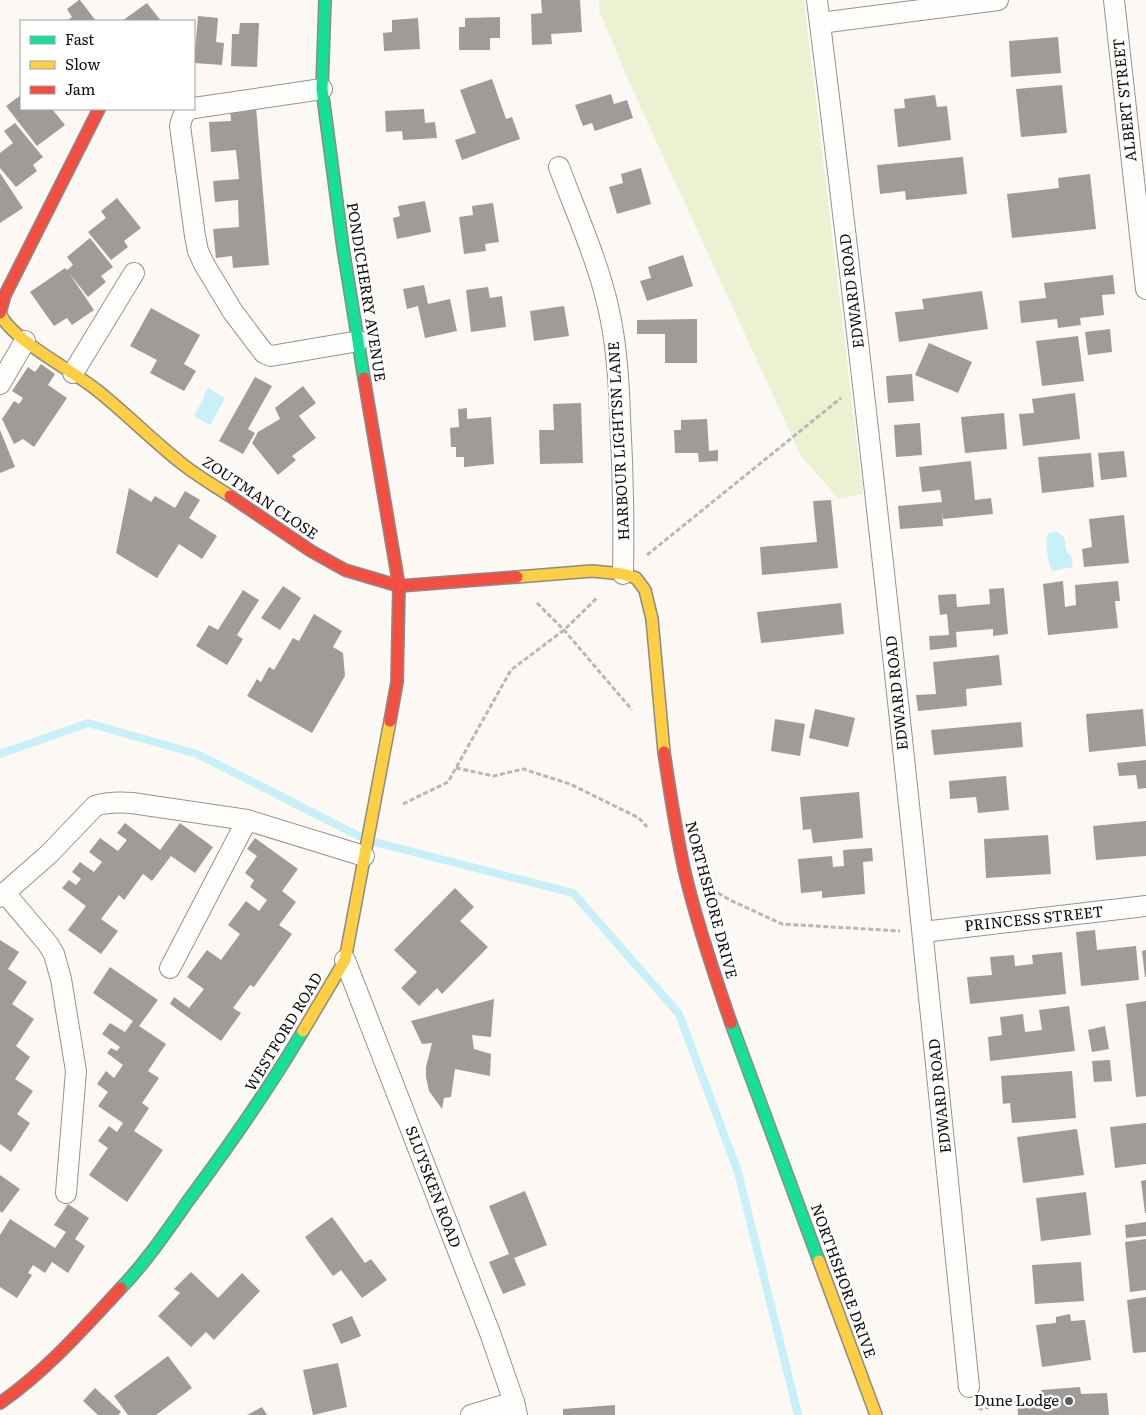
<svg xmlns="http://www.w3.org/2000/svg" width="1146" height="1415" font-family="Literata,serif">
<style>
.green{fill:#ebf2d2}
.water{fill:#c7f0f8}
.lines{fill:none;stroke-linecap:round;stroke-linejoin:round}
.stream{stroke:#c7f0f8;stroke-width:8}
.building{fill:#9f9b99}
.street-casing{stroke:#959392;stroke-width:22}
.fast-casing{stroke:#8c8a88;stroke-width:14}
.slow-casing{stroke:#8c8a88;stroke-width:14}
.jam-casing{stroke:#8c8a88;stroke-width:14}
.path{stroke:#b8b7b7;stroke-width:3;stroke-dasharray:5 2.5;stroke-linecap:butt}
.street{stroke:#fffefd;stroke-width:20}
.fast{stroke:#16e098;stroke-width:11}
.slow{stroke:#ffcf43;stroke-width:11}
.jam{stroke:#f24e42;stroke-width:11}
.poi-dot{fill:#61605e;stroke:#fff;stroke-width:2}
.labels{text-anchor:middle;stroke-width:5;stroke-linejoin:round;paint-order:stroke}
.street-label{font-size:15px;fill:#0e0e0e;stroke:#fff}
.poi-label{font-size:15px;fill:#0e0e0e;stroke:#fff;text-anchor:end}
</style>
<rect width="100%" height="100%" fill="#fcf8f4"/>
<path class="green" d="M599,0H804L863,494L839,499L801,456L630,84L599,10Z"/>
<g class="water">
<path d="M208,388L225,398L210,425L194,416L205,396H203Z"/>
<path d="M1056,531L1064,537L1067,553L1071,555L1073,567L1052,571C1048,559 1044,545 1048,534Z"/>
</g>
<g class="lines">
<path class="stream" d="M0,754L88,723L197,754L367,840L573,893L679,1014L738,1172L798,1415"/>
</g>
<g class="building">
<path d="M79,0H80L96,21H67L72,17L67,9Z"/>
<path d="M541,0H580L582,32L551,34L552,44L532,45L531,14L542,13Z"/>
<path d="M147,3L161,21H122Z"/>
<path d="M198,16L218,18L216,42L224,43L222,65L194,63Z"/>
<path d="M500,17V38H490V50H459V27H465V18Z"/>
<path d="M418,18L420,49L384,51L383,33L392,32V20Z"/>
<path d="M240,23H259L257,67L231,66L232,34H239Z"/>
<path d="M1058,37L1061,73L1011,77L1009,41Z"/>
<path d="M492,79L506,119L512,117L520,139L462,160L455,140L476,133L460,90Z"/>
<path d="M1062,85L1067,133L1021,137L1016,89Z"/>
<path d="M611,94L614,104L627,100L633,118L595,131L592,123L583,126L575,105Z"/>
<path d="M21,95V109H52L65,125L37,146L6,106Z"/>
<path d="M935,95L937,107L947,106L951,140L898,147L894,109L905,108L904,99Z"/>
<path d="M256,107L269,265L233,268L232,256L216,258L213,229L239,227L238,200L215,202L213,181L239,179L236,150L211,152L209,122L231,121L230,109Z"/>
<path d="M424,109L425,123L435,122L437,138L403,140L402,131L386,132L385,111Z"/>
<path d="M15,123L43,157L33,165L37,171L16,187L0,168V153L13,143L4,131Z"/>
<path d="M963,157L967,194L906,200L905,191L880,194L877,165Z"/>
<path d="M641,168L651,204L617,214L609,187L623,183L621,174Z"/>
<path d="M0,173L23,208L0,223Z"/>
<path d="M1090,174L1096,229L1012,238L1007,194L1059,188L1058,178Z"/>
<path d="M117,198L141,228L124,241L128,247L111,260L88,232L106,218L101,211Z"/>
<path d="M425,201L431,232L397,239L393,218L400,216L398,206Z"/>
<path d="M493,203L499,242L485,244L486,251L464,254L459,217L473,215L472,206Z"/>
<path d="M90,238L113,267L101,276L106,282L88,297L69,273L94,310L72,325L67,318L54,326L30,292L65,268L67,270L73,265L67,257Z"/>
<path d="M683,255L693,286L647,301L640,281L651,278L648,267Z"/>
<path d="M1113,275L1115,294L1102,295L1104,315L1080,318L1081,325L1058,328L1057,319L1021,323L1019,301L1046,298L1044,283Z"/>
<path d="M424,285L428,304L450,299L457,331L425,338L418,306L407,309L403,289Z"/>
<path d="M488,287L490,298L502,296L506,327L471,332L466,290Z"/>
<path d="M982,291L988,329L899,342L895,312L924,309L922,299Z"/>
<path d="M564,306L569,336L534,341L530,311Z"/>
<path d="M151,308L200,335L184,364L196,371L184,391L150,373L157,360L130,346Z"/>
<path d="M697,319V363H665V334H637V320Z"/>
<path d="M1110,329L1112,352L1088,355L1085,332Z"/>
<path d="M1078,336L1084,381L1042,386L1036,341Z"/>
<path d="M929,343L972,362L958,393L915,375Z"/>
<path d="M41,364L55,374L48,385L67,398L34,447L23,439L14,444L2,419L14,401L19,404L23,398L12,391L28,367L35,372Z"/>
<path d="M912,374L914,401L888,403L886,376Z"/>
<path d="M255,377L272,386L248,429L255,433L243,454L219,441Z"/>
<path d="M303,386L316,403L299,416L316,438L292,456L296,460L278,475L252,443L258,432L280,419L275,408Z"/>
<path d="M1075,393L1080,439L1023,446L1019,414L1034,413L1032,399Z"/>
<path d="M581,403L583,463L540,464L539,430H554L553,404Z"/>
<path d="M467,408V419L491,417L494,464L464,467V457H456V447H451L450,428L459,427L458,409Z"/>
<path d="M1004,413L1007,449L965,453L961,417Z"/>
<path d="M707,419L709,451L718,450V461L699,462L698,453H675L674,430H681V420Z"/>
<path d="M920,423L922,455L896,457L894,425Z"/>
<path d="M0,430L15,467L0,473Z"/>
<path d="M1124,451L1127,477L1101,480L1098,453Z"/>
<path d="M1091,453L1094,487L1042,493L1038,457Z"/>
<path d="M971,461L975,500L991,498L993,514L943,519L942,510L943,526L900,529L898,506L942,502L940,490L922,492L919,467Z"/>
<path d="M129,488L151,502L155,496L175,508L185,491L200,500L189,518L217,536L202,559L179,544L157,578L116,553Z"/>
<path d="M831,500L838,568L762,575L760,547L817,542L813,501Z"/>
<path d="M1124,515L1129,563L1084,567L1082,549L1092,547L1089,519Z"/>
<path d="M1063,581L1065,607L1076,605L1075,585L1118,581L1120,601H1115L1118,628L1048,635L1043,584Z"/>
<path d="M283,586L301,598L280,630L261,618Z"/>
<path d="M1004,588L1008,634L993,636V629L956,632L957,647L930,650L929,636L949,635L947,614L940,615L938,595L956,594L957,607L990,604L989,589Z"/>
<path d="M243,590L259,600L237,635L243,639L227,665L196,646L209,625L218,630Z"/>
<path d="M841,603L844,634L761,643L757,612Z"/>
<path d="M314,614L342,631L333,647L343,653L345,676L312,733L247,696L257,679L261,682L269,667L274,670L293,638L299,641Z"/>
<path d="M999,655L1002,685L966,689L967,706L918,711L916,695L936,694L933,662Z"/>
<path d="M815,709L855,718L848,747L809,738Z"/>
<path d="M1143,709L1146,746L1089,752L1086,714Z"/>
<path d="M775,719L805,724L800,756L771,751Z"/>
<path d="M1021,722L1023,747L934,755L931,730Z"/>
<path d="M1146,760V788L1138,789L1136,775L1119,776L1117,763Z"/>
<path d="M1006,776L1009,810L978,813L976,797L950,799L949,781Z"/>
<path d="M859,792L863,838L813,843L811,829L803,830L800,797Z"/>
<path d="M1146,821V856L1096,860L1093,826Z"/>
<path d="M125,823L160,850L180,823L213,847L195,873L171,856L152,881L143,874L124,900L119,895L101,919L118,931L101,954L68,930L86,906L62,888L69,880L76,885L81,879L72,872L80,862L94,872L102,862L89,852L100,838L118,851L127,840L117,833Z"/>
<path d="M1048,835L1051,874L986,878L984,839Z"/>
<path d="M255,838L298,869L282,891L296,902L279,925L292,934L254,987L250,985L233,1008L241,1013L221,1041L170,1004L174,997L189,1008L204,989L187,977L207,950L221,960L240,934L228,925L246,901L259,911L267,900L250,887L254,880L245,873L257,856L247,849Z"/>
<path d="M872,848L873,861L863,862L865,894L822,898V891L801,893L798,859L832,856L833,867L844,866L843,850Z"/>
<path d="M455,888L474,907L460,921L488,947L442,994L437,988L419,1006L401,988L417,972L394,950Z"/>
<path d="M1095,930L1097,950L1136,946L1139,980L1081,986L1076,932Z"/>
<path d="M0,940L19,952L8,969L27,982L12,1004L34,1019L16,1046L30,1057L15,1079L33,1091L17,1114L30,1123L11,1152L0,1144Z"/>
<path d="M1146,950V977H1145L1142,951Z"/>
<path d="M1062,952L1066,994L970,1004L967,977L992,975L990,957L1014,955L1015,966L1033,964L1032,955Z"/>
<path d="M110,967L158,1000L139,1026L166,1044L148,1071L159,1078L142,1103L149,1108L134,1131L163,1150L127,1202L89,1175L108,1148L98,1141L109,1126L117,1132L123,1123L98,1106L108,1092L97,1084L106,1071L114,1078L123,1065L107,1053L111,1048L117,1051L120,1047L102,1034L110,1023L125,1032L133,1021L93,993Z"/>
<path d="M494,999L491,1037L472,1035L474,1049L491,1054L490,1076L455,1069L451,1097L444,1098L442,1109L429,1091L426,1077V1067L432,1043L422,1044L411,1021Z"/>
<path d="M1146,1001V1096L1136,1097L1126,1004Z"/>
<path d="M1069,1006L1075,1051L990,1061L988,1037L1002,1035L1000,1017L1023,1014L1025,1032L1042,1030L1039,1010Z"/>
<path d="M1105,1026L1109,1049L1092,1052L1088,1030Z"/>
<path d="M1110,1060L1112,1081L1094,1082L1092,1061Z"/>
<path d="M1072,1071L1076,1118L1012,1123L1010,1103L1003,1104L1001,1076Z"/>
<path d="M1146,1123V1164L1115,1168L1110,1127Z"/>
<path d="M1077,1129L1084,1175L1023,1183L1017,1137Z"/>
<path d="M0,1175L20,1189L2,1213L0,1211Z"/>
<path d="M1146,1180V1213H1145L1141,1181Z"/>
<path d="M525,1191L547,1245L514,1258L526,1285L503,1294L489,1262L509,1254L489,1206Z"/>
<path d="M1086,1192L1091,1235L1041,1241L1036,1198Z"/>
<path d="M68,1204L89,1218L75,1239L85,1246L68,1273L52,1262L45,1273L33,1265L28,1273L32,1275L17,1298L0,1287V1235L10,1219L55,1248L66,1232L54,1225Z"/>
<path d="M332,1217L365,1263L371,1259L387,1280L362,1298L341,1270L333,1276L305,1237Z"/>
<path d="M1146,1222V1236L1126,1238L1125,1225Z"/>
<path d="M1146,1239V1290L1130,1292L1125,1242Z"/>
<path d="M1081,1262L1084,1301L1035,1304L1032,1265Z"/>
<path d="M191,1272L218,1298L242,1273L260,1291L214,1340L206,1332L191,1347L158,1316L180,1293L174,1289Z"/>
<path d="M1146,1297V1352L1133,1353L1127,1300Z"/>
<path d="M1070,1314L1071,1321L1085,1320L1091,1360L1042,1367L1036,1325L1056,1323V1317Z"/>
<path d="M352,1316L361,1336L341,1344L332,1324Z"/>
<path d="M168,1356L192,1388L156,1415H128L114,1396Z"/>
<path d="M338,1363L347,1407L313,1415L303,1370Z"/>
<path d="M1080,1387L1081,1394L1107,1393L1109,1415H1018L1017,1402L1042,1401L1041,1390Z"/>
<path d="M95,1388L121,1412L118,1415H98L83,1401Z"/>
<path d="M615,1405V1415H563V1409Z"/>
<path d="M262,1407L267,1415H247Z"/>
</g>
<g class="lines">
<defs>
<g id="street">
<path d="M817,0C875,462 922,925 969,1387"/>
<path d="M1114,0L1146,289"/>
<path d="M820,23L998,0"/>
<path d="M194,108L322,89"/>
<path d="M190,109C183,113 182,118 180,126L195,236L198,251L204,264L233,312L264,353L271,356L359,341"/>
<path d="M559,167C576,213 599,263 609,311C617,346 619,382 620,417C623,469 624,521 623,574"/>
<path d="M73,373L134,273"/>
<path d="M0,384L25,341"/>
<path d="M5,893L48,944L54,954L61,979L76,1071L66,1193"/>
<path d="M0,897L49,854L95,806C107,802 118,802 132,803L247,820"/>
<path d="M923,932L1146,906"/>
<path d="M345,960L490,1333L514,1402L517,1415"/>
<path d="M170,968L247,820L364,856"/>
<path d="M471,1415L514,1402"/>
</g>
<g id="fast">
<path d="M325,0L322,89L343,248L364,378"/>
<path d="M731,1023L819,1261"/>
<path d="M121,1288C146,1262 167,1231 188,1201C229,1146 268,1090 303,1031"/>
</g>
<g id="slow">
<path d="M0,313C11,340 74,371 98,391C128,415 155,443 185,466C199,477 215,486 230,496"/>
<path d="M517,577L592,571L623,574L636,578L645,590L652,619L664,752"/>
<path d="M303,1031L345,960L390,721"/>
<path d="M819,1261L876,1415"/>
</g>
<g id="jam">
<path d="M0,313L5,295L99,109"/>
<path d="M364,378L399,586L397,682L390,721"/>
<path d="M230,496L311,551L345,570L399,586L517,577"/>
<path d="M664,752C670,793 676,833 685,873C697,924 714,974 731,1023"/>
<path d="M0,1403C46,1371 83,1329 121,1288"/>
</g>
</defs>
<use href="#street" class="street-casing"/>
<use href="#fast" class="fast-casing"/>
<use href="#slow" class="slow-casing"/>
<use href="#jam" class="jam-casing"/>
<g class="path">
<path d="M647,555L841,398"/>
<path d="M537,603L564,630L632,710"/>
<path d="M456,768L494,776L523,769L570,784L639,818L647,827"/>
<path d="M403,804L448,782L511,670L564,630L597,598"/>
<path d="M718,893L730,900L782,924L900,931"/>
<path d="M979,1407L980,1409L1017,1402"/>
</g>
<use href="#street" class="street"/>
<use href="#fast" class="fast"/>
<use href="#slow" class="slow"/>
<use href="#jam" class="jam"/>
</g>
<circle class="poi-dot" cx="1069" cy="1401" r="5"/>
<g class="labels">
<g class="street-label">
<text transform="translate(1125 100) rotate(-96)" y="5">ALBERT STREET</text>
<text transform="translate(852 291) rotate(-97)" y="5">EDWARD ROAD</text>
<text transform="translate(366 292) rotate(81)" y="5">PONDICHERRY AVENUE</text>
<text transform="translate(619 441) rotate(-93)" y="5">HARBOUR LIGHTSN LANE</text>
<text transform="translate(260 498) rotate(34)" y="5">ZOUTMAN CLOSE</text>
<text transform="translate(897 693) rotate(-96)" y="5">EDWARD ROAD</text>
<text transform="translate(711 900) rotate(75)" y="5">NORTHSHORE DRIVE</text>
<text transform="translate(1034 919) rotate(-6)" y="5">PRINCESS STREET</text>
<text transform="translate(284 1032) rotate(-59)" y="5">WESTFORD ROAD</text>
<text transform="translate(940 1096) rotate(-96)" y="5">EDWARD ROAD</text>
<text transform="translate(433 1187) rotate(69)" y="5">SLUYSKEN ROAD</text>
<text transform="translate(843 1281) rotate(70)" y="5">NORTHSHORE DRIVE</text>
</g>
<g class="poi-label">
<text x="1059" y="1406">Dune Lodge</text>
</g>
</g>
<rect x="20" y="20" width="175" height="90" fill="#ffffff" stroke="#9f9f9f"/>
<rect x="30" y="36" width="25" height="8" fill="#16e098" stroke="#9f9f9f"/>
<text x="65" y="45" font-size="15" fill="#0e0e0e">Fast</text>
<rect x="30" y="61" width="25" height="8" fill="#ffcf43" stroke="#9f9f9f"/>
<text x="65" y="70" font-size="15" fill="#0e0e0e">Slow</text>
<rect x="30" y="86" width="25" height="8" fill="#f24e42" stroke="#9f9f9f"/>
<text x="65" y="95" font-size="15" fill="#0e0e0e">Jam</text>
</svg>
